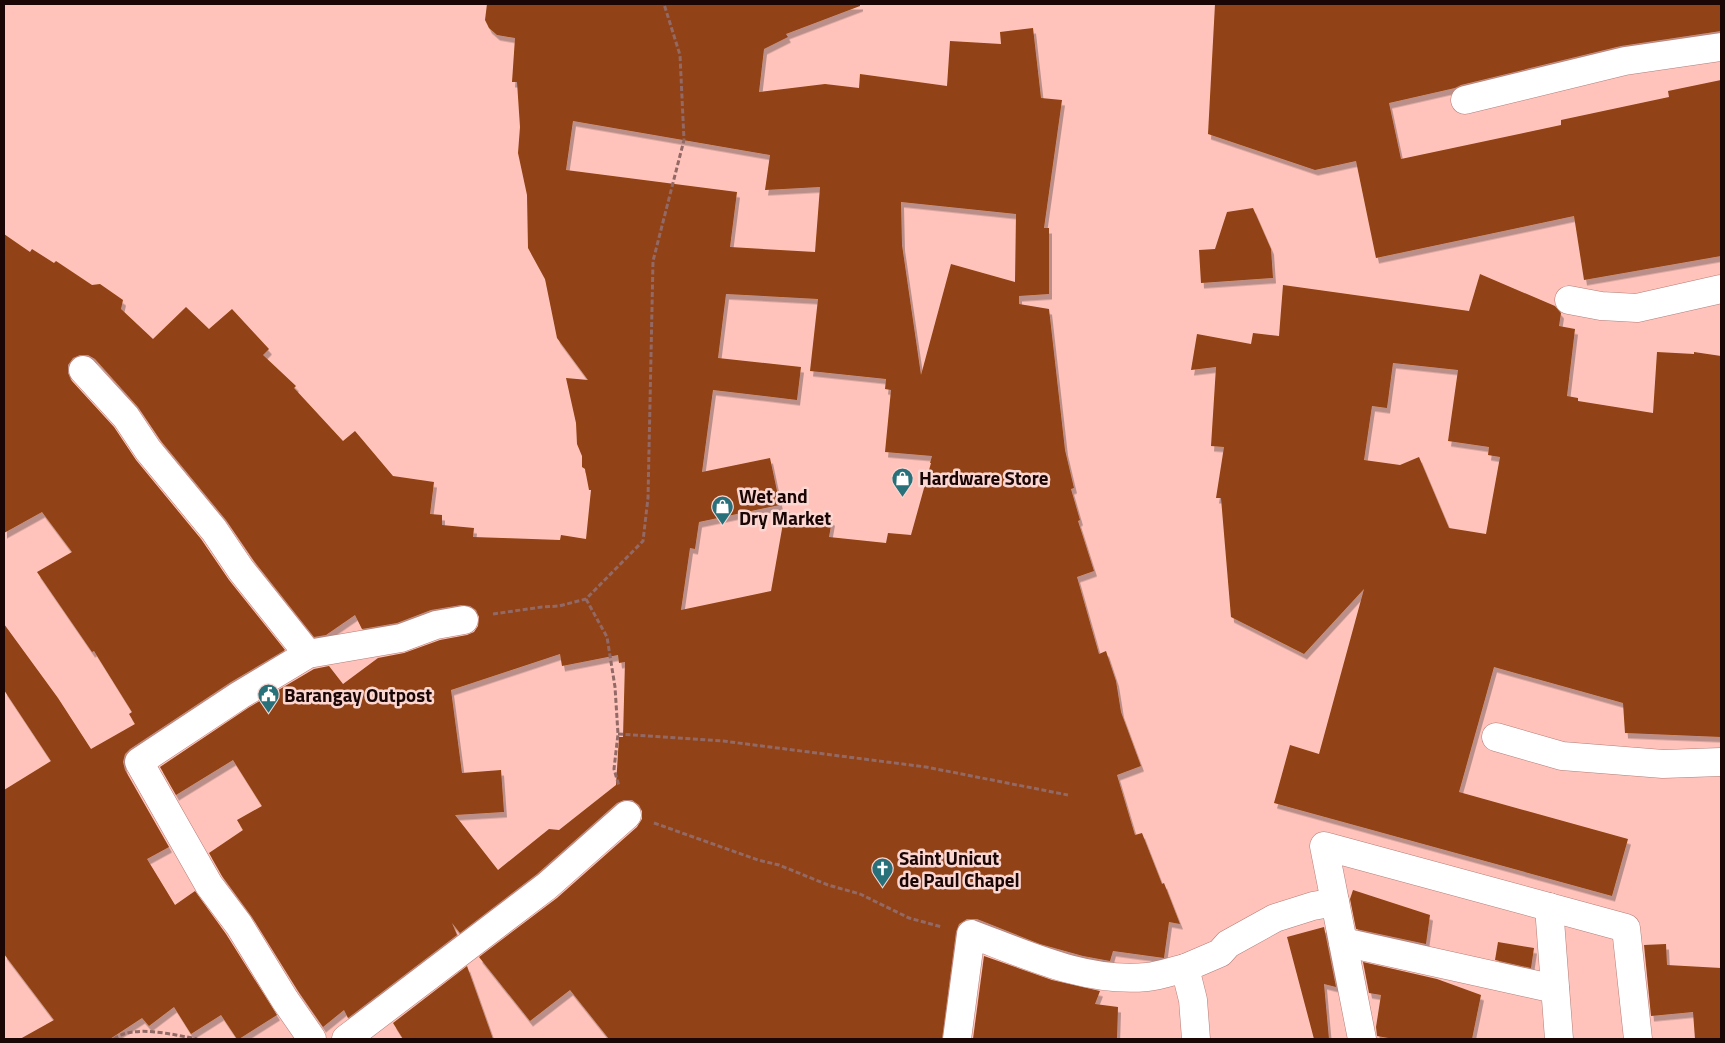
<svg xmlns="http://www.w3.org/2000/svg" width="1725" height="1043" font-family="'Titillium Web',sans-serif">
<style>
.building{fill:#914212;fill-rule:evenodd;filter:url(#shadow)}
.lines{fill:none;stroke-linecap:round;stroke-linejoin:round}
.minor-casing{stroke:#b47d76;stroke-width:29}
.path{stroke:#926965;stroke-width:3;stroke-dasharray:5 2.5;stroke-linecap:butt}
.minor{stroke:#fff;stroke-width:28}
.labels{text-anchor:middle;stroke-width:5;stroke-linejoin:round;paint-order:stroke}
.poi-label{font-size:19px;font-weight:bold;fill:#190605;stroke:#fcd7d2;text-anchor:start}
</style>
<defs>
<filter id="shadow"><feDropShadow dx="3" dy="5.5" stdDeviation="0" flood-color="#0004"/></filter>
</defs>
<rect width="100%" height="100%" fill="#ffc3bb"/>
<g class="building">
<path d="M487,4H860V6L786,34L788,37L764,49L759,92L825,84L859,88L860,74L947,86L950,41L1001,44L1000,32L1033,28L1041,98L1062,100L1044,228H1049V294L1019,296V304L1049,309L1065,450L1074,488L1071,489L1080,520L1078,521L1094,571L1077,577L1099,654L1106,651L1116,681L1121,712L1141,766L1117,775L1135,835L1142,833L1162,884L1164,883L1180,924L1169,922L1164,958L1113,951L1110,961L1083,956L1040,944L977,919H967L959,924L956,932L942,1039H609L570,990L530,1021L479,957L557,898L637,827L642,819V811L639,805L632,800H624L617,803L537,874L460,933L452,923L457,935L348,1018L344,1010L323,1027L298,991L252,917L222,876L209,853L243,830L237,820L262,806L233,760L176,795L160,767L248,708L314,669L329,666L343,684L378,658L404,653L440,640L467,635L474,632L478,626L479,617L476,610L470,606L461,605L431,610L397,623L362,629L355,615L326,635L314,637L254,561L226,520L161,441L138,407L95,359L88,355H80L73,358L68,365V373L71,380L114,427L136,460L201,539L229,580L285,650L231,682L130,749L125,754L123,762L125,770L169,847L147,859L175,905L195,891L226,934L277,1015L239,1039H237L221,1015L191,1034L174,1007L149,1026L142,1018L110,1039H20L54,1020L4,954V790L51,761L4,690V624L58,698L91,749L135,724L129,714L132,712L94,651L92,652L37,572L72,552L42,512L4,533V234L30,252L32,249L54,263L56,261L92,285L100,284L123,300L121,309L153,339L186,307L209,329L232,309L269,349L263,355L296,386L294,388L343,441L355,431L393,476L434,482L430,514L442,515V525L474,528L473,537L560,540L561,535L586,539L591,490H589L585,469L582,467V456L577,444L576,423L566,378L588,380L557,338L545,279L528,248L527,195L518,153L520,127L517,82H512L515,38L497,35L489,28L485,20ZM573,121L770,155L765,190L820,187L815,252L730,247L737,192L566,170ZM901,202L1016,214L1015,282L951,264L921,375L902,245ZM726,294L818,299L810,371L886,379L885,389L891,390L885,452L932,456L930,463H931L911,535L888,533L886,543L829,537L832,520L785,512L771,591L681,610L690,548L695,549L699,522L780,505L770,458L702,472L713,390L797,400L801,367L718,358ZM560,654L562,666L618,655L619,663L625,662L623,737H619L616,785L559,830L549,829L498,870L455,815L504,812L501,770L462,773L451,690Z"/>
<path d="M1215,4H1721V31L1621,46L1461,85L1455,88L1389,103L1401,159L1561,125V120L1669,97L1668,91L1721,80V256L1584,280L1574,216L1376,258L1356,161L1315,170L1208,134Z"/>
<path d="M1253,208L1271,249L1273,278L1201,283L1199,250L1215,249L1227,212Z"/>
<path d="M1480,274L1555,306L1561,313L1559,326L1575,329L1567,396L1578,398V401L1653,413L1657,352L1694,354V352L1721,356V737L1625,733L1623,703L1494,667L1459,792L1628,839L1612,896L1274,803L1290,745L1319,754L1364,589L1304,654L1231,617L1221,498H1216L1224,447L1211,446L1216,367L1191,370L1197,334L1251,344L1253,333L1279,336L1283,285L1469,311ZM1393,363L1458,370L1448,441L1489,447L1488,455L1500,457L1486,534L1449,528L1419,457L1400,465L1364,460L1372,406L1387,408Z"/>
<path d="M1353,890L1430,915L1426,944L1356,929L1350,899Z"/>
<path d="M1324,927L1336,987L1324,984L1329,1039H1314L1287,937Z"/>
<path d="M1498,942L1534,948L1531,968L1495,960Z"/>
<path d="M1666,944L1667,965L1721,968V1039H1695L1693,1012L1651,1016L1644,945Z"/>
<path d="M984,956L1052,980L1100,991L1095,1004L1118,1007L1117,1039H973Z"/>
<path d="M1363,962L1437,979L1481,995L1472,1039H1394L1377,1036L1376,1027L1381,995L1369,993Z"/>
<path d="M467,966L493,1039H403L393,1023Z"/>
</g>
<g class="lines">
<defs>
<g id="minor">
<path d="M1465,100L1625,61L1721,47"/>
<path d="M1569,300L1601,306L1637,308L1721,289"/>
<path d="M83,370L126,417L148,450L214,530L241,570L308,654"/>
<path d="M1496,737L1562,756L1663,764L1721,762"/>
<path d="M1549,907L1559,1039"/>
<path d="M1343,942L1555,989"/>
<path d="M1185,968L1220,953L1228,944L1275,918L1313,906L1335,902"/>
<path d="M312,1039L285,1000L239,925L209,885L139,762L240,695L308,654L401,638L436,625L464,620"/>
<path d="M346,1039L547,886L627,815"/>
<path d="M957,1039L971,934C1027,955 1086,983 1147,977C1159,976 1173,971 1185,968L1193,1000L1196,1039"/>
<path d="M1362,1039L1324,846L1626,928L1638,1039"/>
</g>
</defs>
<use href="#minor" class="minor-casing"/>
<g class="path">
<path d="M586,599L607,637L615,687L618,734L614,769L619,786"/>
<path d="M493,614L542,607L559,606L586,599L643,541L648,498L653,261L684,140L680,55L664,4"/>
<path d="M618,734L723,741L926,767L1068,795"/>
<path d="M654,823L758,860L779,865L828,885L860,894L909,918L942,927"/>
<path d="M114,1039C133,1024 175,1035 197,1039"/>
</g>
<use href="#minor" class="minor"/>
</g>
<defs>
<symbol id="shop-pin" viewBox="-11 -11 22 30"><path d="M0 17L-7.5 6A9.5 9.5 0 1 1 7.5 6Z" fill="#28717a" stroke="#fcd7d2"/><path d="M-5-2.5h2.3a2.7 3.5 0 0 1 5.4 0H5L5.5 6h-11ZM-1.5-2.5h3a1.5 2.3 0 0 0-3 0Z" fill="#fff"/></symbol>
<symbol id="civic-pin" viewBox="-11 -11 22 30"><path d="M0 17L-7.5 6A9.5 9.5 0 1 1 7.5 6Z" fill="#28717a" stroke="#fcd7d2"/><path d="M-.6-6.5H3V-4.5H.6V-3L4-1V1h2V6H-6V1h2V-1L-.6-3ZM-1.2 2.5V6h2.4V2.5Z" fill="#fff"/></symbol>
<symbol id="church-pin" viewBox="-11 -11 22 30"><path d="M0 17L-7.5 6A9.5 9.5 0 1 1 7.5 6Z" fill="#28717a" stroke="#fcd7d2"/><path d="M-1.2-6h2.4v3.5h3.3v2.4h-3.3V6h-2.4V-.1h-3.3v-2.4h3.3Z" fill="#fff"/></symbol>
</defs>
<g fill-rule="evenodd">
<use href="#shop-pin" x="890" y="466" width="25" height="34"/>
<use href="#shop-pin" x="710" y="494" width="25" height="34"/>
<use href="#civic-pin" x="256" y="682" width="25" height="34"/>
<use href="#church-pin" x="870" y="856" width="25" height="34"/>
</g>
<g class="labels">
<g class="poi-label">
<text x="919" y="485">Hardware Store</text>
<text x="739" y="503">Wet and<tspan x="739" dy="22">Dry Market</tspan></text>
<text x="284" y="702">Barangay Outpost</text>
<text x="899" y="865">Saint Unicut<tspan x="899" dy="22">de Paul Chapel</tspan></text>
</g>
</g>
<rect width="1725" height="1043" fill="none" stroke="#190605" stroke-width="10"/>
</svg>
